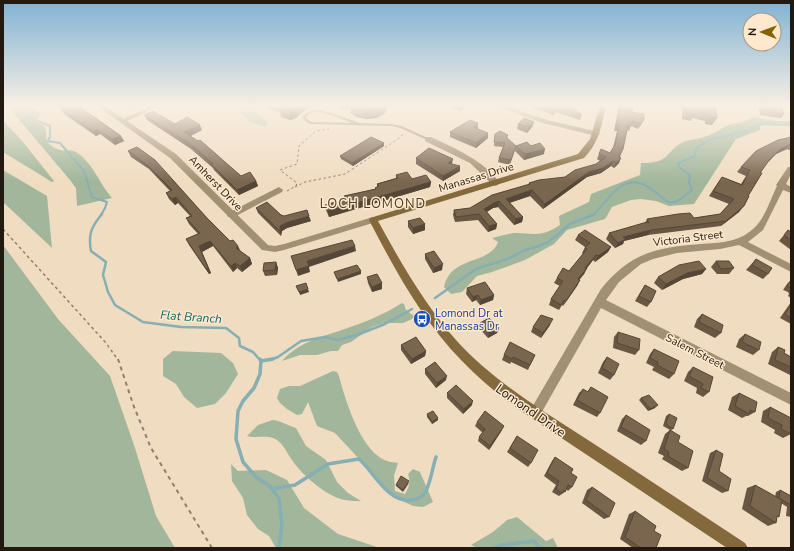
<svg xmlns="http://www.w3.org/2000/svg" width="794" height="551" font-family="'Nunito Sans',sans-serif">
<style>
.green{fill:#b4c5af}
.forest{fill:#a1b69b}
.lines{fill:none;stroke-linecap:round;stroke-linejoin:round}
.stream-far2{stroke:#85afb3;stroke-width:2}
.stream-far1{stroke:#85afb3;stroke-width:2.5}
.stream{stroke:#85afb3;stroke-width:3.5}
.path-far2{stroke:#8f806e;stroke-width:1;stroke-dasharray:2.5 2.5;stroke-linecap:butt}
.path-far1{stroke:#8f806e;stroke-width:1.5;stroke-dasharray:3 3;stroke-linecap:butt}
.path{stroke:#8f806e;stroke-width:2;stroke-dasharray:4 4;stroke-linecap:butt}
.service{fill:#a29072;fill-rule:evenodd}
.minor{fill:#a29072;fill-rule:evenodd}
.tertiary{fill:#a29072;fill-rule:evenodd}
.secondary{fill:#84693c;fill-rule:evenodd}
.wall{fill:#695744}
.shaded-wall{fill:#554737}
.building{fill:#7a654f;stroke:#554737}
.labels{text-anchor:middle;stroke-width:3;stroke-linejoin:round;paint-order:stroke}
.street-label{font-size:11px;fill:#221a10;stroke:#fee9ce}
.transit-label{font-size:11px;fill:#164399;stroke:#fee9ce;text-anchor:start}
.water-label{font-size:12px;font-style:italic;fill:#0c646a;stroke:#fee9ce}
.quarter-label{font-size:13px;letter-spacing:1px;fill:#4e3d26;stroke:#fee9ce}
.near-street-label{font-size:13px;fill:#221a10;stroke:#fee9ce}
</style>
<rect width="100%" height="100%" fill="#f0dcc1"/>
<path class="green" d="M249,105L268,123L265,127L250,122L239,111Z"/>
<g class="forest">
<path d="M3,105H29L41,114L36,122C38,123 42,124 44,126C48,131 44,139 49,144C63,156 69,146 79,154C94,165 100,185 112,198L77,206L76,188L70,180L11,110Z"/>
<path d="M752,117L775,121H791V126L764,125L760,126V130L736,139L694,204L669,206L656,201L641,199L631,200L612,207L605,219L567,230L554,244L525,260L492,272L477,276L462,292L451,294L444,287C451,255 490,265 498,242L492,238C499,236 507,234 514,233C536,233 540,238 560,225L559,216L589,202L591,194L640,175L641,163C672,163 663,153 683,142C690,139 698,139 704,137C713,135 721,128 729,125C737,123 746,122 752,117Z"/>
<path d="M3,120L23,142L54,181L52,182L3,152Z"/>
<path d="M3,170L47,196L52,248L3,202Z"/>
<path d="M3,245L58,319L110,376L135,448L156,516L175,548H3Z"/>
<path d="M402,303L404,304L406,310L414,316L412,319L403,323H384L372,327L351,342L342,345L338,351H331L317,355H300L282,361C298,343 318,338 339,331C360,324 384,315 402,303Z"/>
<path d="M173,351L221,353L233,363L238,374L226,393L215,404L197,408L184,397L176,384L163,376V359Z"/>
<path d="M333,371L337,372L339,376C345,399 358,441 378,456C384,461 390,462 398,463L394,476L395,491L405,494C409,487 411,482 408,474L413,469L420,472L433,502L423,507L413,506L394,497L387,492L376,477L335,433L317,426L308,402L302,414L297,415L287,409L280,403L277,398L280,389L289,386H300Z"/>
<path d="M273,420C282,421 288,426 296,428L306,446L326,460L337,482L348,493L361,501C356,501 350,501 345,500C327,497 302,475 292,460C287,453 284,445 277,440C267,434 257,439 247,436L258,425Z"/>
<path d="M231,464L238,471L266,470L287,480L304,508L338,534L380,548H276L269,536L258,529L247,515L243,498L232,481Z"/>
<path d="M517,517L546,541L553,538L558,548H477L471,545L493,532L507,520Z"/>
</g>
<g class="lines">
<g class="stream-far2">
<path d="M20,105L33,119L50,126V137L48,141L60,143L84,171L92,197L107,202L105,208L101,215"/>
<path d="M593,215C607,202 622,173 645,185C653,189 661,197 668,202H675L681,199L692,190L689,183L690,175L680,168L678,163L695,156L696,148L711,139L743,132L762,124L791,125"/>
</g>
<g class="stream-far1">
<path d="M102,214C91,227 88,235 91,251L106,262L103,275L108,292L115,305L143,322L181,327L226,328L239,338L240,346L253,352L260,360"/>
<path d="M435,298L476,269L510,258L523,251L547,243L570,224L595,214"/>
<path d="M270,360L278,357L301,341L325,337L337,340L357,335L385,324L412,309"/>
</g>
<g class="stream">
<path d="M260,359L261,361L260,374L254,388L243,401L238,411L236,439L243,462L257,478L270,486L279,499L282,524L279,548"/>
<path d="M261,361L273,359"/>
<path d="M272,489L295,485L328,464L359,459C374,472 388,503 411,500C417,499 421,498 425,493C431,482 432,469 436,457"/>
<path d="M494,548L501,545L534,541L540,548"/>
</g>
<g class="path-far2">
<path d="M295,187L305,182L345,174L401,137L403,134"/>
<path d="M287,191L296,186L297,183L280,170L297,164L299,146L316,131L329,129"/>
</g>
<path class="path-far1" d="M3,229L106,343L118,360"/>
<path class="path" d="M118,359L134,407L151,448L212,548"/>
<path class="service" d="M315,110H322L331,113L360,123L391,124L402,126L430,139L429,140H427L400,128L391,126L311,124L306,122L302,117L303,116L308,112ZM315,112C328,113 340,118 352,123L312,122L308,120L306,117L310,113Z"/>
<g class="minor">
<path d="M153,105H161L125,122L119,121Z"/>
<path d="M494,105H503L547,120L599,132L600,134L596,136L543,123L495,106Z"/>
<path d="M425,137H431C456,149 483,160 500,183L496,186L493,185L470,163L425,141Z"/>
<path d="M788,167H791V174L786,184L791,187V193L783,190L763,230L748,242L791,264V272L739,245L720,249L677,253L653,259L641,264L619,282L606,300L791,393V405L601,308L539,417L535,419L531,417L529,413L531,409L601,289C630,253 657,247 701,244C719,243 739,242 753,229C765,219 770,200 777,186L776,185Z"/>
<path d="M279,187L283,190L282,192L234,217H228L227,215L228,213Z"/>
</g>
<path class="tertiary" d="M96,105H103L176,154L268,245L275,246L284,244L373,217L377,220L376,222L284,250L275,252L262,250L170,158Z"/>
<path class="secondary" d="M600,105H606C602,125 599,143 584,158L378,221C401,263 425,305 456,340C494,382 542,410 588,440C641,474 693,509 745,543L748,548H727C676,514 626,481 575,447C536,421 495,396 462,361C422,320 395,270 369,220L370,218L578,154L590,139Z"/>
</g>
<g class="wall">
<path d="M58,105H77L121,136L124,141L115,145L100,134L96,136L64,114L61,109L63,108Z"/>
<path d="M257,105H322L311,107L302,112L296,118L290,120L281,117L280,112Z"/>
<path d="M327,105H387V108L384,114L376,118L366,119L356,117L351,113L350,107L342,109L335,105L333,106Z"/>
<path d="M443,105H469L460,111Z"/>
<path d="M532,105H570L582,115L580,120L556,112L553,115L531,107Z"/>
<path d="M579,105H590L589,106Z"/>
<path d="M619,105H633L632,112L644,114L641,125L638,129L631,126L629,131L627,130L620,157L619,163L614,168L611,166L601,173L587,177L543,209L530,196L510,203L523,217L522,222L514,225L498,207L493,208L487,212L497,224L496,229L488,232L478,220L455,222L453,215L454,210L470,208L528,185L529,183L565,177L596,164L600,161L597,159L601,149L610,153L613,148L617,131H614Z"/>
<path d="M682,105H715L717,118L712,125L705,124V121L692,118L691,121L682,119Z"/>
<path d="M758,105H780L784,114L781,118L760,115Z"/>
<path d="M144,115L175,124L202,130L190,136L241,176L256,181L258,186L239,195L214,170L213,168L191,149L147,120Z"/>
<path d="M534,122L532,127L527,133L517,129L518,124Z"/>
<path d="M478,123V128H477L488,138L476,148L450,137V132Z"/>
<path d="M495,134L508,135L507,139L516,146L510,165L498,162L499,158L503,147L494,146Z"/>
<path d="M791,137V149L789,150L787,149L776,154L767,163L760,173L739,212L721,226L648,235L624,241L623,244L615,248L606,239L609,233L645,223L647,219L694,218L720,214L729,204L709,196L722,177L741,184L746,176L737,172L741,167Z"/>
<path d="M384,146L353,166L341,159L340,156Z"/>
<path d="M516,146H531L544,154L524,160L515,151Z"/>
<path d="M137,147L240,251L250,258L252,264L242,272L237,268L233,272L213,246L202,252L211,273L209,274L189,245L186,239L198,234L189,224L186,218L190,216L178,203L175,205L169,199L166,193L170,191L149,169L131,157L128,151Z"/>
<path d="M416,158L452,164L460,171L443,181L416,164Z"/>
<path d="M396,175L412,179L431,182L430,187L329,217L326,210L325,205L344,199V196L375,189V188L377,187V184L396,178Z"/>
<path d="M256,208L284,216L311,221L287,228L282,231L281,236L258,213Z"/>
<path d="M408,221L425,224V230L413,234L408,227Z"/>
<path d="M788,230L791,232V250L779,241Z"/>
<path d="M578,235L611,247L608,252L595,262L593,260L587,268L584,274L579,280H580L577,286L563,306L562,305L559,310L549,305L551,299L560,286L554,283L557,278L569,271L583,254L582,253L585,247L575,240Z"/>
<path d="M425,254L442,270L433,273L425,259Z"/>
<path d="M756,259L768,274L763,279L746,270Z"/>
<path d="M716,261L734,268L729,274H717L711,267Z"/>
<path d="M276,262L278,268L277,275L265,276L263,271Z"/>
<path d="M706,269L702,274L683,279L662,290L654,283L658,277Z"/>
<path d="M367,277L382,283V289L372,292L368,283Z"/>
<path d="M791,280V298L788,296L789,294L788,292L783,290L787,284Z"/>
<path d="M645,285L651,302L647,307L635,301L641,291Z"/>
<path d="M467,288L494,295L493,300L480,305L476,300L472,302L466,294Z"/>
<path d="M791,302V324L780,318Z"/>
<path d="M702,314L721,333L715,338L694,327L697,319Z"/>
<path d="M480,323L499,328L497,333L488,338L479,328Z"/>
<path d="M550,325L541,338L531,332L533,327Z"/>
<path d="M618,332L639,350L635,355L613,348L614,337Z"/>
<path d="M745,334L759,350L753,355L736,347L739,339Z"/>
<path d="M401,345L426,351L425,356L411,364L401,350Z"/>
<path d="M778,347L784,353L791,357V374L790,375L768,364L772,352Z"/>
<path d="M654,349L674,374L669,379L652,370L654,367L646,363L650,354Z"/>
<path d="M504,355H535L528,370L511,362L510,364L502,360Z"/>
<path d="M607,357L614,375L610,380L598,373L603,362Z"/>
<path d="M693,367L709,392L703,397L696,393L697,388L684,381L688,372Z"/>
<path d="M425,369L446,380L436,388L425,374Z"/>
<path d="M591,387L600,413L597,417L573,405L579,393L583,389L587,392Z"/>
<path d="M447,393L472,405L463,414L447,398Z"/>
<path d="M739,393L755,412L748,416H746L742,418L728,410L732,397Z"/>
<path d="M641,398L655,408L648,411L639,400Z"/>
<path d="M770,407L791,434L783,438L774,433L775,430L761,422L763,411Z"/>
<path d="M427,414L438,420L432,424L427,417Z"/>
<path d="M669,414L673,429L671,430L678,442L688,468L682,471L662,459L664,456L658,453L665,434L670,430L663,426L666,416Z"/>
<path d="M626,415L646,441L641,445L617,431L622,419Z"/>
<path d="M477,422L502,430L489,450L478,441L479,437L483,433L475,426Z"/>
<path d="M517,436L531,463L528,467L507,452Z"/>
<path d="M716,450L719,471L728,491L722,493L702,481L710,453Z"/>
<path d="M555,457L571,473L572,487L568,491L566,489L565,492L559,496L552,492L556,485L544,476L552,461Z"/>
<path d="M409,483L403,492L396,486V485Z"/>
<path d="M755,485L775,497L776,492L780,490L789,495L791,494V517L786,516L787,507L781,503L779,517H777L776,523L768,526L742,509L747,488Z"/>
<path d="M592,487L609,517L604,519L582,503L587,490Z"/>
<path d="M635,511L654,531L656,548H633L620,539L629,514Z"/>
</g>
<g class="shaded-wall">
<path d="M127,105H136L129,108Z"/>
<path d="M299,105H322L311,107L302,112L296,118L290,120L288,112Z"/>
<path d="M341,105H351H350V107L342,109Z"/>
<path d="M384,105H387V108L384,114L376,118L366,119L365,111Z"/>
<path d="M431,105H436L431,107Z"/>
<path d="M463,105H469L460,111L461,106Z"/>
<path d="M557,108L556,112L553,115L555,110Z"/>
<path d="M534,122L532,127L527,133L528,127Z"/>
<path d="M478,123V128L473,132V127Z"/>
<path d="M200,125L202,130L187,138L184,132Z"/>
<path d="M97,129L100,134L96,136L93,131Z"/>
<path d="M488,133V138L476,148V143Z"/>
<path d="M121,136L124,141L115,145L112,139Z"/>
<path d="M384,143V146L353,166L352,163Z"/>
<path d="M791,144L787,149L776,154L766,164L770,159L780,149Z"/>
<path d="M545,149L544,154L524,160L525,154Z"/>
<path d="M621,158L619,163L614,168L616,163Z"/>
<path d="M453,159L452,164L447,169L448,163Z"/>
<path d="M613,161L611,166L601,173L587,177L543,209L545,204L589,172Z"/>
<path d="M460,166V171L443,181V176Z"/>
<path d="M256,181L258,186L239,195L237,190Z"/>
<path d="M431,182L430,187L329,217L328,211Z"/>
<path d="M532,190L530,196L505,204L506,199Z"/>
<path d="M176,197L178,203L175,205L172,199Z"/>
<path d="M499,201L498,207L493,208L483,214L484,209L494,203Z"/>
<path d="M744,206L739,212L721,226L726,221Z"/>
<path d="M309,216L311,221L287,228L282,231L281,236L280,231V226L286,223Z"/>
<path d="M523,217L522,222L514,225L516,219Z"/>
<path d="M425,224V230L413,234V228Z"/>
<path d="M497,224L496,229L488,232L489,226Z"/>
<path d="M651,230L648,235L624,241L623,244L615,248L618,243L623,237Z"/>
<path d="M210,241L213,246L202,252L211,273L209,274L206,269L199,246Z"/>
<path d="M238,246L241,252L236,248Z"/>
<path d="M355,246L356,251L309,267L310,272L298,276L296,270L307,261Z"/>
<path d="M611,247L608,252L595,262L598,256Z"/>
<path d="M596,255L593,260L583,273L585,268Z"/>
<path d="M250,258L252,264L242,272L240,266Z"/>
<path d="M276,262L278,268L277,275L275,270Z"/>
<path d="M235,263L237,268L233,272L231,266Z"/>
<path d="M443,264L442,270L433,273L434,268Z"/>
<path d="M587,268L584,274L575,285L578,279Z"/>
<path d="M706,269L702,274L683,279L662,290L666,284L687,273Z"/>
<path d="M361,271V274L338,282L337,279Z"/>
<path d="M580,280L577,286L563,306L566,301Z"/>
<path d="M382,283V289L372,292V287Z"/>
<path d="M308,289L309,292L300,295L299,292Z"/>
<path d="M478,295L476,300L472,302L473,297Z"/>
<path d="M494,295L493,300L480,305L481,300Z"/>
<path d="M553,319L550,325L541,338L543,333Z"/>
<path d="M499,328L497,333L488,338L489,333Z"/>
<path d="M426,351L425,356L411,364L412,359Z"/>
<path d="M447,376L446,380L436,388L437,383Z"/>
<path d="M473,401L472,405L463,414L464,409Z"/>
<path d="M658,405L655,408L648,411L650,409Z"/>
<path d="M438,418V420L432,424V422Z"/>
<path d="M504,426L502,430L489,450L490,446Z"/>
</g>
<g class="building">
<path d="M61,105H77L121,136L112,139L97,129L93,131L61,109L65,108Z"/>
<path d="M281,105H299L295,110L288,112L279,109L284,106Z"/>
<path d="M350,105H384L383,106L376,110L365,111L356,109Z"/>
<path d="M538,105H570L582,115L557,108L555,110Z"/>
<path d="M620,105H633L632,112L644,114V120L641,124L632,121L631,126L628,125L623,149L619,157L621,158L616,163L613,161L603,168L589,172L545,204L532,190L506,199L523,217L516,219L499,201L494,203L484,209L497,224L489,226L479,214L456,217L454,210L470,208L492,195L530,184L529,183L539,180L565,177L575,170L596,164L606,157L599,154L601,149L610,153L615,145L619,126H617Z"/>
<path d="M686,105H715L717,118L709,116V114L695,111V114L686,112Z"/>
<path d="M761,105H780L784,114L763,111Z"/>
<path d="M153,111L175,124L187,117L200,125L184,132L198,141L200,140L241,176L250,172L256,181L237,190L212,165L213,164L189,143L144,115Z"/>
<path d="M524,118L534,122L528,127L518,124Z"/>
<path d="M470,120L478,123L473,127L488,133L476,143L450,132Z"/>
<path d="M500,131L508,135L506,137L516,146L511,160L499,158L505,143L494,142L495,134Z"/>
<path d="M371,137L384,143L352,163L340,156Z"/>
<path d="M791,137V144L780,149L770,159L760,173H762L748,196H749L744,206L726,221L651,230L623,237L626,239L618,243L609,233L647,222L649,223L647,219L678,214L690,213L694,218L720,214L734,199L713,191L722,177L742,185L750,170L741,167L756,151L778,140Z"/>
<path d="M527,142L531,146L540,143L545,149L525,154L516,146Z"/>
<path d="M137,147L155,160L207,218L230,241L233,240L238,246L236,248L250,258L240,266L235,263L231,266L210,241L199,246L208,268L206,269L186,239L200,233L186,218L192,216L176,197L172,199L166,193L172,190L146,164L128,151Z"/>
<path d="M429,148L453,159L448,163L460,166L443,176L416,158Z"/>
<path d="M407,172L412,179L426,175L431,182L328,211L325,205L346,199L344,196L376,189L375,188L379,186L377,184L398,178L396,175Z"/>
<path d="M267,202L281,215L284,216L307,210L309,216L286,223L280,226V231L256,208Z"/>
<path d="M420,218L425,224L413,228L408,221Z"/>
<path d="M585,230L611,247L598,256L596,255L585,268H587L578,279L580,280L566,301L564,300L561,305L551,299L563,281L557,278L563,268L569,271L587,249L585,247L590,243L578,235Z"/>
<path d="M788,230L791,232V240L784,235Z"/>
<path d="M352,240L355,246L307,261L309,266L296,270L291,256Z"/>
<path d="M434,251L443,264L434,268L425,254Z"/>
<path d="M756,259L772,268L768,274L752,265Z"/>
<path d="M699,261L706,269L687,273L666,284L658,277L679,265Z"/>
<path d="M716,261H729L734,268L721,269Z"/>
<path d="M276,262L275,270L263,271L264,263Z"/>
<path d="M357,265L361,271L337,279L334,272Z"/>
<path d="M377,274L382,283L372,287L367,277Z"/>
<path d="M791,280V288L787,286Z"/>
<path d="M485,282L494,295L481,300L478,295L473,297L467,288Z"/>
<path d="M306,283L308,289L299,292L296,286Z"/>
<path d="M645,285L656,291L651,302L639,296Z"/>
<path d="M791,305V318L785,314Z"/>
<path d="M702,314L723,325L721,333L699,322Z"/>
<path d="M541,315L553,319L543,333L533,327Z"/>
<path d="M489,318L499,328L489,333L480,323Z"/>
<path d="M618,332L640,339L639,350L617,343Z"/>
<path d="M745,334L761,342L759,350L742,342Z"/>
<path d="M416,337L426,351L412,359L401,345Z"/>
<path d="M510,342L535,355L530,365L513,357L512,359L504,355Z"/>
<path d="M778,347L785,350L784,353L791,357V367L775,360Z"/>
<path d="M654,349L679,361L674,374L657,365L658,362L650,358Z"/>
<path d="M607,357L619,364L614,375L602,368Z"/>
<path d="M435,362L447,376L437,383L425,369Z"/>
<path d="M693,367L713,377L709,392L701,388L703,384L689,376Z"/>
<path d="M456,385L473,401L464,409L447,393Z"/>
<path d="M591,387L608,397L600,413L577,400L583,389L588,392Z"/>
<path d="M739,393L757,402L755,412L750,410L749,414L735,406Z"/>
<path d="M649,395L658,405L650,409L641,398Z"/>
<path d="M770,407L791,418V434L781,429L782,425L768,418Z"/>
<path d="M433,411L438,418L432,422L427,414Z"/>
<path d="M485,411L504,426L490,446L479,437L485,429L477,422Z"/>
<path d="M669,414L677,418L673,429L666,424Z"/>
<path d="M626,415L650,430L646,441L621,427Z"/>
<path d="M670,430L680,436L678,442L693,451L688,468L668,456L669,452L664,449Z"/>
<path d="M517,436L538,450L531,463L510,448Z"/>
<path d="M716,450L723,454L719,471L731,479L728,491L707,478Z"/>
<path d="M555,457L573,469L571,473L577,477L572,487L568,485L565,492L564,490L562,493L556,489L559,481L547,473Z"/>
<path d="M401,476L409,481L403,490L396,485Z"/>
<path d="M755,485L782,500L779,517L777,516L776,523L750,506Z"/>
<path d="M592,487L615,503L609,517L586,500Z"/>
<path d="M780,490L791,496V505L779,498Z"/>
<path d="M635,511L656,526L654,531L661,535L656,548H641L625,537Z"/>
</g>
<linearGradient id="sky" x2="0" y2="1"><stop stop-color="#80b2d3"/><stop offset="0.58" stop-color="#f8efe3"/><stop offset="1" stop-color="#f8efe3" stop-opacity="0"/></linearGradient>
<rect width="794" height="182" fill="url(#sky)"/>
<defs>
<symbol id="bus-disc" viewBox="-11 -11 22 22"><circle r="9.5" fill="#1a4fb4" stroke="#fee9ce"/><path d="M-5-6H5V4H4V6H2V4H-2V6H-4V4H-5ZM-3.5-4V0h7V-4ZM-3.5 1.2v1.5H-2V1.2ZM2 1.2v1.5H3.5V1.2Z" fill="#fff"/></symbol>
</defs>
<g fill-rule="evenodd">
<use href="#bus-disc" x="412" y="309" width="20" height="20"/>
</g>
<g class="labels">
<g class="street-label">
<text transform="translate(476 177) rotate(-17)" y="4">Manassas Drive</text>
<text transform="translate(216 183) rotate(46)" y="4">Amherst Drive</text>
<text transform="translate(688 238) rotate(-7)" y="4">Victoria Street</text>
<text transform="translate(695 351) rotate(27)" y="4">Salem Street</text>
</g>
<g class="transit-label">
<text x="435" y="317">Lomond Dr at<tspan x="435" dy="13">Manassas Dr</tspan></text>
</g>
<g class="water-label">
<text transform="translate(191 317) rotate(4)" y="4">Flat Branch</text>
</g>
<g class="quarter-label">
<text x="373" y="208">LOCH LOMOND</text>
</g>
<g class="near-street-label">
<text transform="translate(531 410) rotate(35)" y="5">Lomond Drive</text>
</g>
</g>
<rect width="794" height="551" fill="none" stroke="#221a10" stroke-width="8"/>
<g transform="translate(762 32) rotate(271)"><circle r="19" fill="#fee9ce" stroke="#a69682"/>
<path d="M0-3L7 15L0 10L-7 15Z" fill="#876300"/>
<text y="-6" font-size="11" font-weight="bold" text-anchor="middle" fill="#221a10">N</text>
</g>
</svg>
